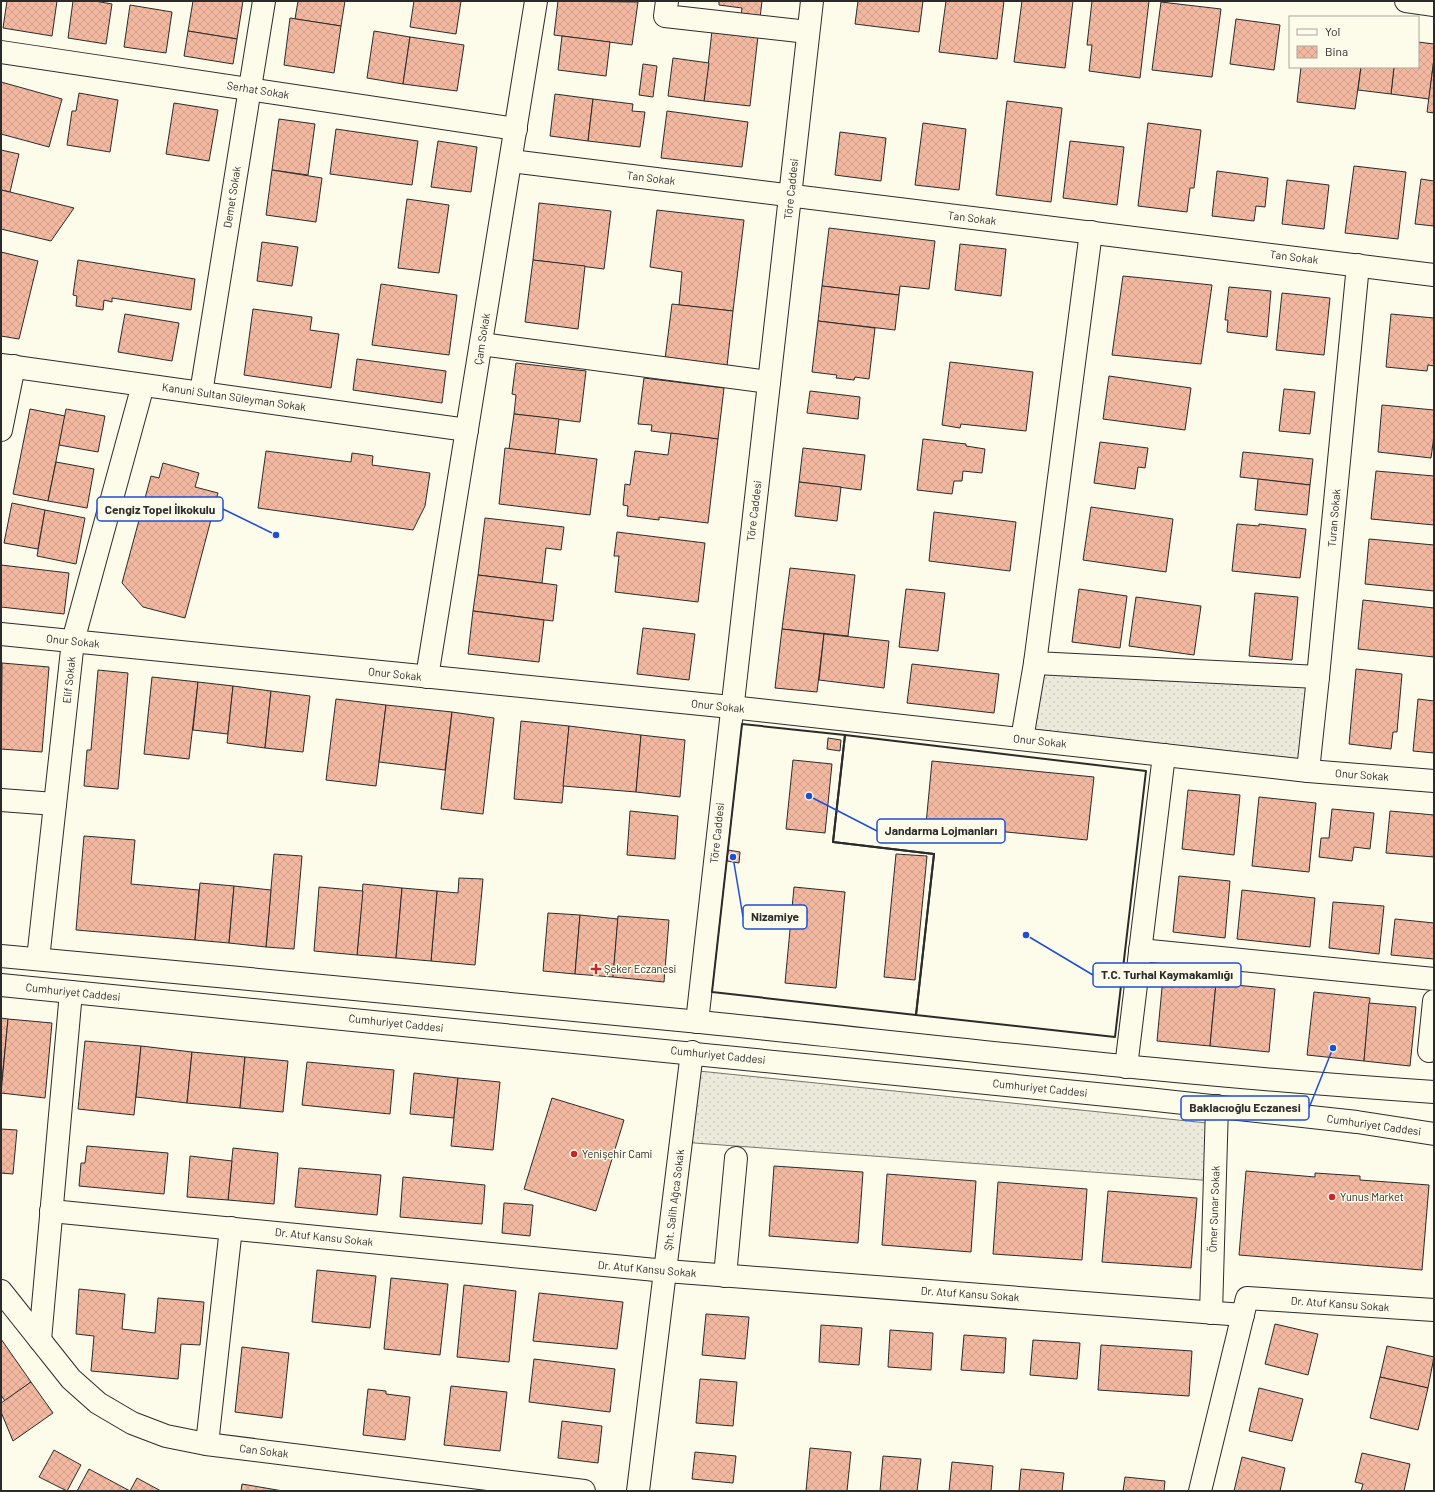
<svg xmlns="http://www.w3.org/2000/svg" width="1435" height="1492" font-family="Barlow,sans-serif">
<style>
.grass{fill:url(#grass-dots);stroke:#74746e}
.building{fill:url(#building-cross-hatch);stroke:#2b2b2b}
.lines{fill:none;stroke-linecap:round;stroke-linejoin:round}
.minor-casing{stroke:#2b2b2b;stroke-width:24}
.highway-casing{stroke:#2b2b2b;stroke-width:24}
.minor{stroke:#fdfbea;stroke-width:22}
.highway{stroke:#fdfbea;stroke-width:22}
.wall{stroke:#2b2b2b;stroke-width:2}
.poi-dot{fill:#c62828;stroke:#fdfbea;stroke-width:1.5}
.labels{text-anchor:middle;stroke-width:3;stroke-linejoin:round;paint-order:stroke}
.street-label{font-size:11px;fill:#2b2b2b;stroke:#fdfbea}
.poi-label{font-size:11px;fill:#2b2b2b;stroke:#fdfbea;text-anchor:start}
.leader{fill:none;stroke:#1d4ed8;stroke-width:1.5}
.callout-dot{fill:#1d4ed8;stroke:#fdfbea;stroke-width:1.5}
.callout{fill:#fdfbea;stroke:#1d4ed8;stroke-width:1.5}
.callout-label{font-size:12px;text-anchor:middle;font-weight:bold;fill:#2b2b2b}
</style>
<defs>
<pattern id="grass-dots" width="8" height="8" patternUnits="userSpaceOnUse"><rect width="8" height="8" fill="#ecebdb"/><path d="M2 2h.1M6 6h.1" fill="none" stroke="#cbcabc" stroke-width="1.8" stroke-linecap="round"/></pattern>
<pattern id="building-cross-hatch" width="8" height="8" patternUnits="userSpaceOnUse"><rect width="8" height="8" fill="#f2b8a0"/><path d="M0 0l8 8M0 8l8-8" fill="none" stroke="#d09e8a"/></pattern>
</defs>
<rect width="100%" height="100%" fill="#fdfbea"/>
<g class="grass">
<path d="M1035,663L1318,677L1308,771L1022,739Z"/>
<path d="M689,1070L1217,1124L1215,1181L681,1142Z"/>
</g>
<g class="building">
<path d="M7,1H57L52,36L3,28Z"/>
<path d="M73,1H95L112,4L106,44L68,38Z"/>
<path d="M193,1H243L237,39L188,31Z"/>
<path d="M298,1H345L341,26L295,19Z"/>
<path d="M414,1H461L456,34L410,27Z"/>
<path d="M558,1L638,2L632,45L554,35Z"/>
<path d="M719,1H762L760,18L741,16L742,8L719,5Z"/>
<path d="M858,1H923L919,32L855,24Z"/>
<path d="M946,1H1004L997,59L939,52Z"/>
<path d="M1022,1H1073L1065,68L1014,62Z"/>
<path d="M1092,1H1149L1140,78L1089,71L1092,45H1087Z"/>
<path d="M1161,2L1221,9L1212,77L1152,70Z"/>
<path d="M130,5L172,12L166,53L124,47Z"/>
<path d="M290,18L341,26L334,73L284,65Z"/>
<path d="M1236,19L1280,25L1274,70L1230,64Z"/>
<path d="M188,31L237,39L233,64L184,56Z"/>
<path d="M374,31L410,37L403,84L367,78Z"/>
<path d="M712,31L758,36L750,106L704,101Z"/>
<path d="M562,36L610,42L606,76L558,70Z"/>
<path d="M410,37L464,45L457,91L403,84Z"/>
<path d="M1418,42L1434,44V59L1429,99L1391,94L1394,67H1418Z"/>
<path d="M673,58L709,63L704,101L668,96Z"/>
<path d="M1434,59V113L1427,112Z"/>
<path d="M643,64L657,66L653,97L639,95Z"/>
<path d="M1301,67H1361L1355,109L1297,102Z"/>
<path d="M1361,67H1394L1391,94L1358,90Z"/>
<path d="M1,82L62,99L49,147L1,134Z"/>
<path d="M79,93L118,100L110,152L67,145L72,111H76Z"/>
<path d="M555,94L593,99L588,141L550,136Z"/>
<path d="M593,99L633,104L632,111L645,112L640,147L588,141Z"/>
<path d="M1007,101L1062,108L1051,202L996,195Z"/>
<path d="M174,103L218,110L209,161L166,154Z"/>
<path d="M667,111L748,122L742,167L661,158Z"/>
<path d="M279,119L315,124L308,175L272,170Z"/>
<path d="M923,123L966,129L959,190L915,185Z"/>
<path d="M1148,123L1201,130L1194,188H1190L1187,212L1138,206Z"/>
<path d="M336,129L418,141L412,185L330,174Z"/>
<path d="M840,132L886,138L881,181L835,175Z"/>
<path d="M438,141L477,147L471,192L431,187Z"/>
<path d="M1070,141L1124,147L1117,205L1063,198Z"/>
<path d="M1,150L19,154L10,192L1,190Z"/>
<path d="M1354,166L1406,172L1398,239L1345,233Z"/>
<path d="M272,170L322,178L316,222L266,215Z"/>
<path d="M1217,171L1268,178L1265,207L1256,206L1254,221L1212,216Z"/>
<path d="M1421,179L1434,181V226L1415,224Z"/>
<path d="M1287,180L1329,185L1324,229L1282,224Z"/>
<path d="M1,190L10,192L74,208L51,241L1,229Z"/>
<path d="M407,199L449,205L439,273L398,268Z"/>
<path d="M539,203L611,211L604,269L533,260Z"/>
<path d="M657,210L744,220L733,311L679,305L682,272L650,267Z"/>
<path d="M829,228L935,241L929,289L900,286L899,295L822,286Z"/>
<path d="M262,242L298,247L292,286L257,281Z"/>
<path d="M960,244L1006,249L1001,296L955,290Z"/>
<path d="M1,252L38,261L19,339L1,336Z"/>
<path d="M78,260L195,279L191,310L112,298V302L104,300L103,310L76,306L77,296L73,295Z"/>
<path d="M533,260L585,266L578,329L525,322Z"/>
<path d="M1123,276L1212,285L1201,364L1112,355Z"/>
<path d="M381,284L457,295L449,355L372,345Z"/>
<path d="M822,286L899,295L895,330L818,321Z"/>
<path d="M1229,287L1271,291L1267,337L1227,332L1228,320H1225Z"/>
<path d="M1282,293L1330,298L1324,355L1276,350Z"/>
<path d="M672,304L733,311L727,366L665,359Z"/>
<path d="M253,309L312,317L310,330L339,334L331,388L244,375Z"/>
<path d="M125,314L179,323L172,361L118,352Z"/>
<path d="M1391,314L1434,318V366L1428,365L1427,371L1386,367Z"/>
<path d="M818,321L875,328L869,379L855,377L854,380L836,378L837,375L812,372Z"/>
<path d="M357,359L446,371L442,403L353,390Z"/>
<path d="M950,362L1033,372L1026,431L961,424L960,428L942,425Z"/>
<path d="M516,363L586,371L580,422L514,414L516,395L512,394Z"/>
<path d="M1109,376L1191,388L1185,430L1103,419Z"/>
<path d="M644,378L724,388L718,439L651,431L652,425L638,424Z"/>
<path d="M1284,389L1315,392L1310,434L1279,431Z"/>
<path d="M810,391L860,397L858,419L807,413Z"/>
<path d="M1382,405L1434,410V436L1431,458L1378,452Z"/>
<path d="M30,409L65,416L48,501L13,494Z"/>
<path d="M66,409L105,416L98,452L59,445Z"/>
<path d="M514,414L559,419L555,454L509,449Z"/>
<path d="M671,433L718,439L708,523L659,517V520L627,516L628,506L623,505L625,484L630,485L635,451L668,455Z"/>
<path d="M923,439L966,444V446L985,449L982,473L963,471L962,481H954L952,494L917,490Z"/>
<path d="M1100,442L1148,448L1145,468L1138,467L1135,489L1094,483Z"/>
<path d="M505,448L597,459L590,515L499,504Z"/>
<path d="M803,448L865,455L861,490L799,482Z"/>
<path d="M266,451L351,462L352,453L373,456L372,465L430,473L425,506L413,530L258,508Z"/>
<path d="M1243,452L1313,459L1310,485L1240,477Z"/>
<path d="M56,462L94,469L87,508L48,501Z"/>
<path d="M163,463L199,473L195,487L218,493L185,618L143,607L122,583L151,476L159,478Z"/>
<path d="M1376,471L1434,476V525L1371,519Z"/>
<path d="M1258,479L1310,485L1307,515L1255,510Z"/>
<path d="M799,482L841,487L837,521L795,516Z"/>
<path d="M12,503L45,510L38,549L4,543Z"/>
<path d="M1091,507L1173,519L1166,572L1083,560Z"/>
<path d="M45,510L85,518L76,564L37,556Z"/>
<path d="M934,512L1016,522L1010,571L929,561Z"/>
<path d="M485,518L564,527L561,550L546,548L542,583L478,575Z"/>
<path d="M1237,524L1259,526V524L1306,529L1300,578L1232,571Z"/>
<path d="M617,532L705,543L698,602L615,592L619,556H614Z"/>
<path d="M1369,539L1434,545V591L1365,584Z"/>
<path d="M1,565L69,573L64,614L1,607Z"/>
<path d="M790,568L855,575L848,636L782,629Z"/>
<path d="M478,575L557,585L553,621L473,611Z"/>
<path d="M906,589L945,593L938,651L899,647Z"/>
<path d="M1079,589L1127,596L1120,648L1072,642Z"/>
<path d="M1255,593L1298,597L1292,660L1249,656Z"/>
<path d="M1136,597L1201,606L1194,655L1129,646Z"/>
<path d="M1363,600L1434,608V657L1358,649Z"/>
<path d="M473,611L544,620L539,662L468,654Z"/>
<path d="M643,628L695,634L689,680L637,674Z"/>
<path d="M782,629L824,634L817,692L775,688Z"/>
<path d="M824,634L889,641L884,688L819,680Z"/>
<path d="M2,663L49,667L42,752L1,749Z"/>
<path d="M912,664L999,674L994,713L907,703Z"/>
<path d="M1356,669L1402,674L1397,732H1393L1391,749L1349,744Z"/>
<path d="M98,670L128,673L118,789L84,786L87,750H91Z"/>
<path d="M152,677L198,682L189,759L144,754Z"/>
<path d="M198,682L233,686L228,734L193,730Z"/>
<path d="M233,686L271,691L265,748L227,743Z"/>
<path d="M271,691L310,696L303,752L265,748Z"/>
<path d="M336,699L386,705L376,786L326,780Z"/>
<path d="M1418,699L1434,701V753L1413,751Z"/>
<path d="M386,705L452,712L445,770L379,762Z"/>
<path d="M452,712L494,718L483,814L441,809Z"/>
<path d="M521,721L569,726L562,803L514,799Z"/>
<path d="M569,726L641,735L636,792L563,786Z"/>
<path d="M641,735L685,740L680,797L636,792Z"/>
<path d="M828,738L841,740L840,751L827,749Z"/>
<path d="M793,760L832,764L825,833L786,829Z"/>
<path d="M932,761L1094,777L1087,840L926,824Z"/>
<path d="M1188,790L1240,795L1234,855L1182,849Z"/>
<path d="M1259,797L1316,803L1309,872L1252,866Z"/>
<path d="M1332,809L1374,813L1370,849L1354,847L1352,861L1319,857L1321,838H1329Z"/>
<path d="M630,811L678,816L675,859L627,855Z"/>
<path d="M1390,811L1434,815V857L1386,853Z"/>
<path d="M84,836L135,840L131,884L199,890L195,940L76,930Z"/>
<path d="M728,850L740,852L739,863L727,861Z"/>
<path d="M274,854L302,856L294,949L266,947Z"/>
<path d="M896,854L927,856L915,980L884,977Z"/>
<path d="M1179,876L1230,881L1225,938L1173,932Z"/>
<path d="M459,878L483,879L475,965L431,961L437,891L458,893Z"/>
<path d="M200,883L234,886L229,943L195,940Z"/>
<path d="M363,884L402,888L396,958L357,955Z"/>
<path d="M234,886L271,890L266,947L229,943Z"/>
<path d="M319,887L363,891L357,955L314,951Z"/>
<path d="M794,887L845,892L836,988L785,983Z"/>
<path d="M402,888L437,891L431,961L396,958Z"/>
<path d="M1242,890L1315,898L1310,947L1237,939Z"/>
<path d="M1333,902L1384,906L1379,954L1329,948Z"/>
<path d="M548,913L580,915L575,974L543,971Z"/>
<path d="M580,915L618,919L613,977L575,974Z"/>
<path d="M618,916L669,920L664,982L613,977Z"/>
<path d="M1395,919L1434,923V959L1391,955Z"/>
<path d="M1163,977L1216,983L1210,1046L1157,1041Z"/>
<path d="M1216,983L1275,989L1269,1052L1210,1046Z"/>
<path d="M1314,992L1370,998L1364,1061L1307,1055Z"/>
<path d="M1369,1003L1416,1007L1410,1066L1364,1061Z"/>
<path d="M1,1018L8,1019L2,1080H1Z"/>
<path d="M8,1019L52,1023L45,1098L1,1093Z"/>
<path d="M85,1041L141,1046L134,1115L78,1109Z"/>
<path d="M141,1046L192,1052L187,1103L136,1097Z"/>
<path d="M192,1052L245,1057L240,1108L187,1103Z"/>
<path d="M245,1057L288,1061L283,1112L240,1108Z"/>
<path d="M307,1062L394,1070L390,1114L302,1105Z"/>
<path d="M414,1073L458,1078L454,1118L410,1114Z"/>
<path d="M458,1078L500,1082L493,1150L451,1146Z"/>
<path d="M552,1098L624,1120L596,1211L524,1189Z"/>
<path d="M1,1129L17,1130L13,1174L1,1173Z"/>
<path d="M87,1146L168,1153L164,1194L79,1186L81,1163H85Z"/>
<path d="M233,1148L278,1153L274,1204L228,1200Z"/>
<path d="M190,1156L232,1161L228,1200L187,1197Z"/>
<path d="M774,1166L863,1172L858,1243L769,1236Z"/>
<path d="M299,1168L381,1175L377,1215L295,1207Z"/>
<path d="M1246,1171L1315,1177V1173L1360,1176V1180L1429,1185L1422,1270L1239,1255Z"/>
<path d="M887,1174L976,1181L971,1252L882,1245Z"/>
<path d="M403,1177L485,1185L482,1224L400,1217Z"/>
<path d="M998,1182L1087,1189L1082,1260L993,1254Z"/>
<path d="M1108,1191L1197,1198L1191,1268L1102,1262Z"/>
<path d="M504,1203L533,1205L530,1236L502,1233Z"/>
<path d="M317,1270L376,1276L370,1328L312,1322Z"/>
<path d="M391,1278L448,1284L440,1355L384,1349Z"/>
<path d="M464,1285L516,1291L509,1362L457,1357Z"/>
<path d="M79,1289L125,1294L122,1329L155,1333L158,1298L204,1302L200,1345L181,1344L178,1379L91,1371L94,1336L76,1334Z"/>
<path d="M539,1293L623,1302L617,1349L533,1341Z"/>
<path d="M706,1314L749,1317L745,1359L702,1355Z"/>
<path d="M1275,1324L1318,1334L1308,1375L1265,1364Z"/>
<path d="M821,1325L862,1328L859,1365L819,1362Z"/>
<path d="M890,1330L933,1333L931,1370L888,1367Z"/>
<path d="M964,1335L1006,1338L1004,1373L961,1370Z"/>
<path d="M1,1339L31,1382L5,1401L1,1395Z"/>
<path d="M1033,1340L1080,1343L1077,1379L1030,1375Z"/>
<path d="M1101,1345L1192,1351L1189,1396L1098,1390Z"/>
<path d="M1387,1346L1434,1357L1428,1388L1380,1377Z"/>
<path d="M242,1347L289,1353L282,1418L235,1412Z"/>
<path d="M534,1359L615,1369L610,1412L529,1402Z"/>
<path d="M1380,1377L1428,1388L1418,1430L1370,1418Z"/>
<path d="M700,1379L737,1382L733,1426L696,1423Z"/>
<path d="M31,1382L53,1413L13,1441L1,1412V1403Z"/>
<path d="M451,1386L507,1392L500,1451L444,1445Z"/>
<path d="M1259,1388L1303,1399L1292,1441L1249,1431Z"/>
<path d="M368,1389L386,1391V1394L410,1397L405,1440L363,1435Z"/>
<path d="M562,1421L602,1426L598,1463L558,1458Z"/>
<path d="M810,1448L851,1452L847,1491H806Z"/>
<path d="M54,1450L81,1465L67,1491L39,1477Z"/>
<path d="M695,1452L736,1456L733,1483L692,1479Z"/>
<path d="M1362,1453L1410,1464L1404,1491H1361L1363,1484L1355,1482Z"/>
<path d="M883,1456L921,1459L917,1491H880Z"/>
<path d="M1242,1457L1285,1468L1280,1491H1234Z"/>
<path d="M952,1462L993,1466L991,1491H949Z"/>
<path d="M89,1469L130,1491L137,1478L161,1491H77Z"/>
<path d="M1021,1469L1064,1473L1062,1491H1019Z"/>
<path d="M1125,1477L1165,1481L1164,1491H1123Z"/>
<path d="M242,1484L283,1491H241Z"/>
</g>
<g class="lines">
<defs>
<g id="minor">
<path d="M667,1L665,16L808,32"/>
<path d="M1406,1L1434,5"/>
<path d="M1,52L516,129"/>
<path d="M511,161L1434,275"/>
<path d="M481,344L769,382"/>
<path d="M1,365L467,430"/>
<path d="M201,393L264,1"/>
<path d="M1,430L14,366"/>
<path d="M1,634L731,707L1308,771L1434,781"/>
<path d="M1035,663L1318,677"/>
<path d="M427,677L536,1"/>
<path d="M1022,739L1035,663L1091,232"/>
<path d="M1308,771L1318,677L1358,265"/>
<path d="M1,800L55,804"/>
<path d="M1140,950L1434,979"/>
<path d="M38,959L73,641L143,385"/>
<path d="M697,1022L812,1"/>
<path d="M1429,1051L1434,1001"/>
<path d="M1126,1067L1164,755"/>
<path d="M51,1211L666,1271L1243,1315"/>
<path d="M725,1276L736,1158"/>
<path d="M1,1291L71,1379L98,1403L132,1423L166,1436L206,1444L584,1491"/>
<path d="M1211,1313L1217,1106"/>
<path d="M40,1340L71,992"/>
<path d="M207,1444L231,1228"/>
<path d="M638,1491L692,1052"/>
<path d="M1200,1491L1247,1298L1434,1310"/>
</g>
<g id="highway">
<path d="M1,956C234,978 467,998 700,1022C944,1047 1188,1076 1434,1092"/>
<path d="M1,985L1147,1099L1357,1122L1434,1134"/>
</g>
</defs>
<use href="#minor" class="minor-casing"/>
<use href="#highway" class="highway-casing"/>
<use href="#minor" class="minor"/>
<use href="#highway" class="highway"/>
<g class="wall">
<path d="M742,724L845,735L833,842L934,854L916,1015L712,992Z"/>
<path d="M845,735L1146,771L1115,1037L916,1015L934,854L833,842Z"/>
</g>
</g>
<g class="poi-dot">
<path d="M594 963h4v4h4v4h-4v4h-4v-4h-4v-4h4z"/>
<circle cx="574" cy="1154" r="4"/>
<circle cx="1332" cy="1197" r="4"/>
</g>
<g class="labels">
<g class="street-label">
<text transform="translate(258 90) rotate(9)" y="4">Serhat Sokak</text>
<text transform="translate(651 178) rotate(7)" y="4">Tan Sokak</text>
<text transform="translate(791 189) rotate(-84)" y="4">Töre Caddesi</text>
<text transform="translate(232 197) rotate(-81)" y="4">Demet Sokak</text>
<text transform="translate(972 218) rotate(7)" y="4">Tan Sokak</text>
<text transform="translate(1294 257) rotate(7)" y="4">Tan Sokak</text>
<text transform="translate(482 339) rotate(-81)" y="4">Çam Sokak</text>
<text transform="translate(234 397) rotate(8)" y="4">Kanuni Sultan Süleyman Sokak</text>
<text transform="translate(754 511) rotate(-83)" y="4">Töre Caddesi</text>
<text transform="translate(1334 518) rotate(-85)" y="4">Turan Sokak</text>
<text transform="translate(73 641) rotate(6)" y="4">Onur Sokak</text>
<text transform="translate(395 674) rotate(6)" y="4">Onur Sokak</text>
<text transform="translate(69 680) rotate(-84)" y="4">Elif Sokak</text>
<text transform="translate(718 706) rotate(6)" y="4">Onur Sokak</text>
<text transform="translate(1040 741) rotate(6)" y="4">Onur Sokak</text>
<text transform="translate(1362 775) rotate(4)" y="4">Onur Sokak</text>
<text transform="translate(717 833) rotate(-84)" y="4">Töre Caddesi</text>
<text transform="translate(73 992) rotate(6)" y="4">Cumhuriyet Caddesi</text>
<text transform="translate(396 1023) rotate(6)" y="4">Cumhuriyet Caddesi</text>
<text transform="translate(718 1055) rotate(6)" y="4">Cumhuriyet Caddesi</text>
<text transform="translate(1040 1088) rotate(6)" y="4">Cumhuriyet Caddesi</text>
<text transform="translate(1374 1125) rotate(8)" y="4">Cumhuriyet Caddesi</text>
<text transform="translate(674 1200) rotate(-83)" y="4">Şht. Salih Ağca Sokak</text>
<text transform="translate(1214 1209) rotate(-88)" y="4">Ömer Sunar Sokak</text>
<text transform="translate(324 1237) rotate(6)" y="4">Dr. Atuf Kansu Sokak</text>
<text transform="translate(647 1269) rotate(5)" y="4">Dr. Atuf Kansu Sokak</text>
<text transform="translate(970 1294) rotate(4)" y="4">Dr. Atuf Kansu Sokak</text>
<text transform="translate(1340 1304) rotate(4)" y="4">Dr. Atuf Kansu Sokak</text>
<text transform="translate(264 1451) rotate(7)" y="4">Can Sokak</text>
</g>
<g class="poi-label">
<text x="604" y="973">Şeker Eczanesi</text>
<text x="582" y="1158">Yenişehir Cami</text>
<text x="1340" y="1201">Yunus Market</text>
</g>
</g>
<path class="leader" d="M276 535L223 509M809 796L877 831M733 857L743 917M1026 935L1093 975M1333 1048L1309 1108"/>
<g class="callout-dot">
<circle cx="276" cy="535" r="4"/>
<circle cx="809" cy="796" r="4"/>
<circle cx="733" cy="857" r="4"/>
<circle cx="1026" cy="935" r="4"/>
<circle cx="1333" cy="1048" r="4"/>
</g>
<g class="callout">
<rect x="97" y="497" width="126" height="24" rx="4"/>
<rect x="877" y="819" width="128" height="24" rx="4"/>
<rect x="743" y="905" width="64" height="24" rx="4"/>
<rect x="1093" y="963" width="148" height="24" rx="4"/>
<rect x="1181" y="1096" width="128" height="24" rx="4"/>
</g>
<g class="callout-label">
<text x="160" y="514">Cengiz Topel İlkokulu</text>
<text x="941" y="835">Jandarma Lojmanları</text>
<text x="775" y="921">Nizamiye</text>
<text x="1167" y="979">T.C. Turhal Kaymakamlığı</text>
<text x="1245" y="1112">Baklacıoğlu Eczanesi</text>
</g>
<rect width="1435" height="1492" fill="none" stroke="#2b2b2b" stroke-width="4"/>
<rect x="1289" y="16" width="130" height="52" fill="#fdfbea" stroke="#a9a89e"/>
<rect x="1297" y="29" width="20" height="6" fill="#fdfbea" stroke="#a9a89e"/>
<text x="1325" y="36" font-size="12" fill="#2b2b2b">Yol</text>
<rect x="1297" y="46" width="20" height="12" fill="url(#building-cross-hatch)" stroke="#a9a89e"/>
<text x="1325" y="56" font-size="12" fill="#2b2b2b">Bina</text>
</svg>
